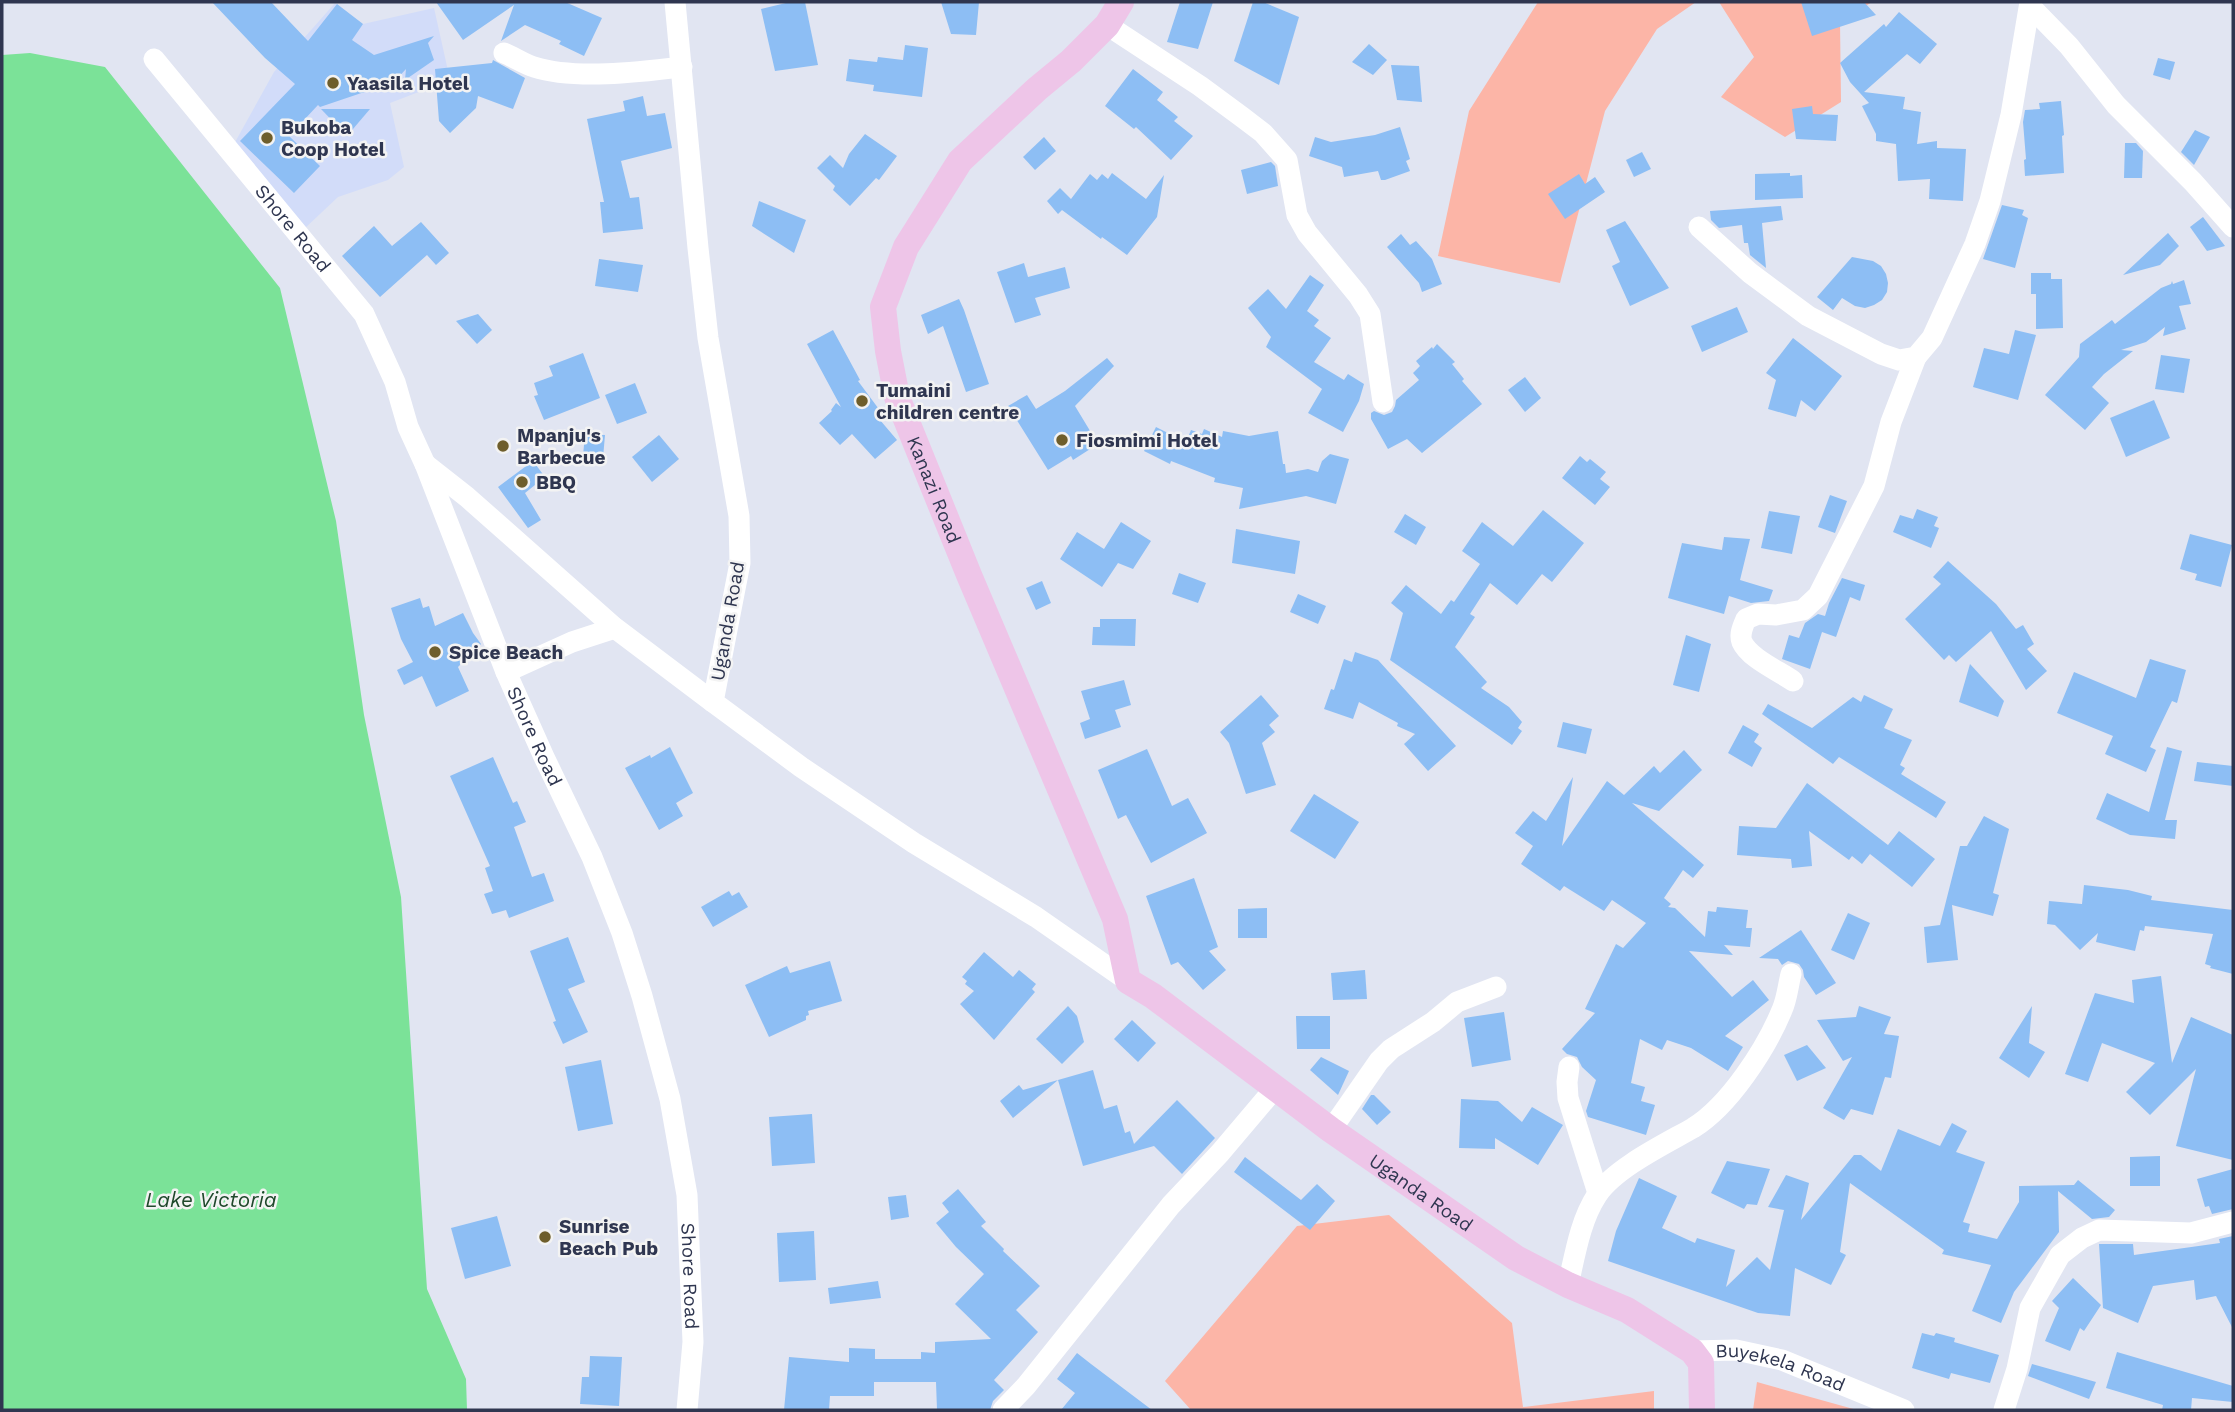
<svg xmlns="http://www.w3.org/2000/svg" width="2235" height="1412" font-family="'Work Sans',sans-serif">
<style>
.built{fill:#d2dcf9}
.green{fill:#fcb5a7}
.water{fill:#7be298}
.building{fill:#8dbef4}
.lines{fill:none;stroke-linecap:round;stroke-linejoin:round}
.minor{stroke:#fff;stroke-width:21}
.major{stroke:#eec5e8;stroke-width:26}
.poi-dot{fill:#6e5e2c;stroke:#f3f3f3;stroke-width:2.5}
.labels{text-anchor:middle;stroke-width:5;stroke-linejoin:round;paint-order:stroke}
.poi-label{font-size:19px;font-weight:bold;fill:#2f3650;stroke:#f3f3f3;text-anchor:start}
.street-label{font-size:19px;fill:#2f3650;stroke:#f3f3f3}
.water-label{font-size:21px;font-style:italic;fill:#1f482b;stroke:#f3f3f3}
</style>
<rect width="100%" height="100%" fill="#e1e5f2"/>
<path class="built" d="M335,3L363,24L434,8L450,80L390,103L404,167L388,180L338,197L303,230L234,144L274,72Z"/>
<g class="green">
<path d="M1538,2H1696L1657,29L1605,111L1560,283L1438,256L1469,111Z"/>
<path d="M1719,2H1872L1840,22L1841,102L1785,137L1721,97L1754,57Z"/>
<path d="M1389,1215L1512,1323L1523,1407L1654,1391V1410H1191L1165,1381L1297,1226Z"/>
<path d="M1757,1382L1857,1410H1753Z"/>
</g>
<path class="water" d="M30,53L105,67L280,288L336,521L364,715L401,897L427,1289L466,1379L467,1410H2V55Z"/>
<g class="building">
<path d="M212,2H271L308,41L337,4L363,24L352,40L374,55L434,36L428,43L434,60L405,80L406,69L394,82L320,107L318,105L289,136L320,166L294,193L240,141L295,84L265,58Z"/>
<path d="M436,2H565L602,18L584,56L559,44L561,41L525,25L501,41L514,5L463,40Z"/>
<path d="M790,2H805L818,65L775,71L761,9Z"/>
<path d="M941,2H979L976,35L951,34Z"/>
<path d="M1180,2H1213L1198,49L1167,42Z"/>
<path d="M1253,2H1263L1299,17L1279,85L1234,61Z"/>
<path d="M1801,2H1864L1876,15L1812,36Z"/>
<path d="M1899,12L1937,44L1920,64L1907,54L1864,92L1905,97L1903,109L1921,112L1917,144L1937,141V148L1966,149L1963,201L1929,199L1930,179L1898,181L1896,144L1876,141V134L1862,106L1869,103L1850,82L1840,63L1884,24L1886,27Z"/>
<path d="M1369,44L1387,60L1373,75L1352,62Z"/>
<path d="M905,45L928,48L922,97L873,91L874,85L846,81L849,59L877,62L878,57L903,60Z"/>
<path d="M2158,58L2175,62L2170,80L2153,75Z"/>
<path d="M493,60L525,78L513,109L478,96L476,108L450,133L439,121L435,69L492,63Z"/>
<path d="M1391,65L1419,66L1422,102L1397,100Z"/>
<path d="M1133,69L1163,92L1157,100L1178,117L1174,121L1193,136L1171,160L1136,127L1134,129L1105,106Z"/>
<path d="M643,96L647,116L665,113L672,148L621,161L630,198L639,197L643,229L603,233L600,202H604L587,119L625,111L623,101Z"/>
<path d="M2061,101L2064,135L2062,136L2064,173L2025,176L2024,160L2026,159L2023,122L2025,110L2040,109L2039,103Z"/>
<path d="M1812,106L1813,114L1838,115L1836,141L1796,139L1792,109Z"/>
<path d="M321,109H370L347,136Z"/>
<path d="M1400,127L1410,159L1406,161L1410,171L1385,180H1381L1378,171L1344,177L1342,167L1309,156L1315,137L1331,142L1375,135Z"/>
<path d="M2195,130L2210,137L2194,165L2181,152Z"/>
<path d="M865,134L897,156L879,180L876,178L850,206L833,190L835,186L817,168L830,155L843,168L849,154Z"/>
<path d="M1044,137L1056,151L1035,170L1023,157Z"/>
<path d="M2125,143H2136L2143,151L2142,178H2124Z"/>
<path d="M1642,152L1651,169L1634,177L1626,160Z"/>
<path d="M1271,162L1275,166L1278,186L1247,194L1241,170Z"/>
<path d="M1112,173L1146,199L1164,175L1157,217L1127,255L1102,237L1101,239L1062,210L1064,208L1058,214L1047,201L1060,188L1071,199L1090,174L1097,180L1102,174L1108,179Z"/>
<path d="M1790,173V176L1802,175L1803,198L1755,200V174Z"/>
<path d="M1579,174L1585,184L1595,177L1605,192L1565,219L1548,194Z"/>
<path d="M759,201L806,220L794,253L752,226Z"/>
<path d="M2002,205L2024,210L2022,215L2028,218L2015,268L1983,259Z"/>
<path d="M1781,206L1783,220L1762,223L1766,268L1750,255L1748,243H1744L1742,225L1719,228L1711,220L1710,211Z"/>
<path d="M2203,217L2225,246L2207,251L2190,227Z"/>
<path d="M1625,221L1669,288L1630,306L1612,266L1620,262L1606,230Z"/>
<path d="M421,222L449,253L436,265L427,255L380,297L342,256L374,226L392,246Z"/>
<path d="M2168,233L2179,246L2160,265L2123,275Z"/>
<path d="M1401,234L1410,245L1416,241L1432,259L1442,284L1422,292L1419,283L1387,247Z"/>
<path d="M1852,257L1873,261L1881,266L1886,274L1888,283L1887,292L1882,300L1874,305L1865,308L1855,306L1842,298L1833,310L1817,297Z"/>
<path d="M599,259L643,265L638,292L595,286Z"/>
<path d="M1024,263L1028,277L1065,267L1070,288L1035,298L1041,315L1015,323L997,272Z"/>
<path d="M2031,273H2051V279H2062L2063,328L2036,329V294H2031Z"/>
<path d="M1310,275L1324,285L1307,311L1319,320L1314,326L1331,338L1314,362L1344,380L1348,374L1364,384L1359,401L1343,432L1308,413L1322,389L1266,347L1271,337L1248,308L1268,289L1286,309Z"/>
<path d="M2184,280L2191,304L2179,306L2186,329L2163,336L2165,327L2146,342L2121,350L2133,351L2104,374L2092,387L2109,403L2085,430L2045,395L2079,357L2080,344L2112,320L2115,324L2161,288L2171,284L2172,281L2173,284Z"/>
<path d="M959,299L964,310L989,384L966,392L943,326L928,334L921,315Z"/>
<path d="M1737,307L1748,332L1702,352L1691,326Z"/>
<path d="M478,314L492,330L477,344L456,321Z"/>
<path d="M833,330L860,380L858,381L884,416L880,420L897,440L875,459L852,434L840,445L819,423L832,411L831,410L836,403L841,407L807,344Z"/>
<path d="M2015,330L2036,335L2018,400L1973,387L1984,348L2009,354Z"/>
<path d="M1793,338L1842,376L1815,411L1801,400L1796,417L1768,409L1776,380L1766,373Z"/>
<path d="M1437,344L1455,362L1452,364L1464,379L1462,381L1482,404L1422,453L1407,439L1388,449L1371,419V413L1374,411L1384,415L1392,412L1395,406L1396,400L1419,380L1413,373L1420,366L1416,361L1432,347L1433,349Z"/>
<path d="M583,353L600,398L544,420L534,396L538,395L534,383L553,376L549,366Z"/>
<path d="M2161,355L2190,359L2184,393L2155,389Z"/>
<path d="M1107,358L1114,366L1075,406L1098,444L1073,460L1071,456L1048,470L1008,406L1027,395L1036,409L1065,391Z"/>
<path d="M1525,377L1541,398L1525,412L1508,390Z"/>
<path d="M635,383L647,413L617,424L605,395Z"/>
<path d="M2154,400L2170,438L2126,457L2110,418Z"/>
<path d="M1156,427L1186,442L1191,430L1202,434L1204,429L1222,437L1223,431L1249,436L1278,431L1283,464H1285L1286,473L1308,469L1318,472L1322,461L1330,454L1349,459L1336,504L1306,496L1239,509L1243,488L1214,482L1215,478L1171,461L1170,464L1144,451Z"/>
<path d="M585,434L605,435L603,458L583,456Z"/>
<path d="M659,435L679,459L652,482L632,457Z"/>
<path d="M1580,456L1587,462L1590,459L1606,472L1600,479L1610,487L1595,505L1562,478Z"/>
<path d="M533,461L545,477L525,493L541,520L528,528L498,487Z"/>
<path d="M1830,495L1847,501L1835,533L1818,527Z"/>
<path d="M1917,509L1938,517L1934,526L1939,528L1931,548L1893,532L1900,515L1913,519Z"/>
<path d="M1543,510L1584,543L1552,582L1542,574L1517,605L1490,583L1470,614L1475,617L1455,647L1487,682L1481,688L1509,707L1522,722L1518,728L1522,731L1512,745L1390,660L1403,613L1391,603L1406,585L1441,614L1451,600L1454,602L1480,564L1462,551L1482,522L1513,546Z"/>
<path d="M1769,511L1800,516L1792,554L1761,548Z"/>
<path d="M1405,514L1426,527L1416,545L1394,532Z"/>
<path d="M1121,522L1151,541L1133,569L1118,563L1102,587L1060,559L1077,532L1104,549Z"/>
<path d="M1236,529L1300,541L1295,574L1232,563Z"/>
<path d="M2190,534L2232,545L2221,587L2195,580L2197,574L2180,569Z"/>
<path d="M1724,537L1750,539L1740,580L1773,590L1769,601L1751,603L1729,596L1724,614L1668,598L1682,543L1722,550Z"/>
<path d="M1948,561L1996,604L2016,629L2023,625L2034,644L2027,649L2047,671L2026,690L1991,631L1956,662L1949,655L1944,660L1905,619L1941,584L1933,577Z"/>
<path d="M1179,573L1206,583L1198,603L1172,594Z"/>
<path d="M1842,578L1865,585L1860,601L1850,597L1836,637L1822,632L1810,669L1782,659L1789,635L1799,638L1805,623L1818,614L1825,616L1829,603Z"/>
<path d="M1042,581L1051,603L1036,610L1026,588Z"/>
<path d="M1298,594L1326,606L1318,624L1290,612Z"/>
<path d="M420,598L423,608L429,606L435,626L463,613L473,633L481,644L458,667L469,691L436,707L422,676L404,685L397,670L413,662L401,639L391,608Z"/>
<path d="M1100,619H1136L1135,646L1092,645L1093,627H1100Z"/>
<path d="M1686,635L1711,644L1699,692L1673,685Z"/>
<path d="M1355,652L1378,660L1456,746L1428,771L1404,744L1415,734L1397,726L1398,723L1359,702L1353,719L1324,709L1331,689L1334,690L1344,659L1352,662Z"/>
<path d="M2150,659L2186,670L2177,703L2172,701L2150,747L2156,750L2146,772L2105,754L2113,736L2057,713L2074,672L2136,698Z"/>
<path d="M1970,664L2004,701L1998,717L1959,702Z"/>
<path d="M1124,680L1131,705L1115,710L1121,727L1085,739L1080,723L1090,719L1081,691Z"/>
<path d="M1261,695L1279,716L1269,725L1275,732L1262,743L1276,785L1246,794L1229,743L1220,732Z"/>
<path d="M1864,695L1893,709L1884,728L1912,740L1900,765L1905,768L1901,774L1946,802L1936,818L1839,757L1833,764L1762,714L1768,704L1812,728L1853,697L1861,702Z"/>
<path d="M1563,722L1592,729L1586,754L1557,747Z"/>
<path d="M1743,725L1759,734L1754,742L1762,748L1752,767L1728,753Z"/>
<path d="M670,747L693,793L676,803L683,816L659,830L625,768L650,755L651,758Z"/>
<path d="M2167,747L2182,751L2165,820H2177L2175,839L2130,835L2096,819L2107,793L2149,812Z"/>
<path d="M1147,749L1172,806L1188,798L1207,833L1151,863L1126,815L1118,819L1098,770Z"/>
<path d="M1684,750L1702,770L1659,811L1632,803L1704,865L1693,878L1683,870L1664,898L1671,904L1668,907L1675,908L1705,937L1708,911L1716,912L1717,907L1748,910L1746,928H1752L1750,947L1724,945L1733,955L1689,951L1732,997L1753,980L1769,1000L1725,1036L1743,1047L1728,1071L1691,1048L1667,1040L1662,1050L1640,1039L1631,1083L1645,1087L1641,1101L1655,1105L1646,1135L1588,1117L1586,1111L1596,1080L1582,1067L1577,1057L1567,1054L1562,1049L1595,1013L1585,1009L1616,944L1623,948L1646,923L1612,900L1604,911L1564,886L1560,891L1521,864L1533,846L1515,833L1533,811L1546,821L1573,777L1562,846L1607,781L1624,795L1654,766L1660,773Z"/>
<path d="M493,757L513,803L517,801L526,822L514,827L532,877L544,873L554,901L509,918L506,910L492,914L484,894L493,891L485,868L490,866L450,776Z"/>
<path d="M2197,762L2233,766V786L2194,781Z"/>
<path d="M1807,783L1888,845L1899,831L1935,859L1912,887L1870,854L1862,864L1852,856L1849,860L1809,831L1812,866L1792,868L1791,859L1737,855L1739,826L1776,828Z"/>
<path d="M1314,794L1359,822L1335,859L1290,831Z"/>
<path d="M1984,816L2009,829L1993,893L1999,895L1993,916L1952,905L1958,960L1927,963L1924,927L1940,925L1960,846H1967Z"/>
<path d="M1194,878L1218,947L1209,951L1226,970L1203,990L1178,962L1171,965L1146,896Z"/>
<path d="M2084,885L2128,890L2152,896L2151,900L2233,910V974L2210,968L2211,966L2205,964L2213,934L2145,926L2144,931L2140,930L2135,951L2096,942L2098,933L2080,950L2055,925L2047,924L2049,901L2082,904Z"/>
<path d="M729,891L732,896L739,892L748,907L713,927L701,907Z"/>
<path d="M1267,908V938H1238V909Z"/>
<path d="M1848,913L1870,923L1854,960L1831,950Z"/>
<path d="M1801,930L1836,983L1816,995L1804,977L1803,970L1799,964L1788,961L1782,965L1778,959L1759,958Z"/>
<path d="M568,937L585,982L568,989L588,1032L563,1044L553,1022L556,1021L530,951Z"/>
<path d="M984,952L1013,977L1019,970L1036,984L1032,989L1035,992L994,1040L960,1004L974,991L965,984L967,981L962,977Z"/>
<path d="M830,961L842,1001L808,1011L809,1015L806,1016V1020L769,1037L745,985L787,966L790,973Z"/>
<path d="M1365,970L1367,999L1333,1000L1331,973Z"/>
<path d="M2161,976L2172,1063L2191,1017L2233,1035V1160L2176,1146L2196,1069L2150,1115L2126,1092L2155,1063L2102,1043L2088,1082L2065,1074L2095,993L2134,1003L2132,980Z"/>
<path d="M1068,1006L1077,1016L1084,1042L1062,1064L1036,1039Z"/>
<path d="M1859,1006L1891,1017L1884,1034L1899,1036L1891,1078L1885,1077L1873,1115L1851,1109L1844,1120L1823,1108L1852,1057L1843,1061L1817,1020L1856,1017Z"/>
<path d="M2032,1006L2029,1043L2045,1052L2029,1078L1999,1058Z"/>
<path d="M1504,1012L1511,1060L1472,1067L1464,1018Z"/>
<path d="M1296,1016H1330V1049H1297Z"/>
<path d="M1132,1020L1156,1043L1138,1062L1114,1039Z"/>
<path d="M1807,1045L1826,1068L1797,1081L1784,1055Z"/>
<path d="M1321,1057L1349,1071L1338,1095L1310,1070Z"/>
<path d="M601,1060L613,1124L578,1131L565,1067Z"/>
<path d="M1093,1070L1104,1109L1117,1105L1125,1133L1130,1131L1134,1144L1177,1100L1215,1138L1182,1174L1154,1146L1083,1166L1058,1080L1013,1118L1000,1101L1019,1085L1023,1090Z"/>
<path d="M1371,1095H1374L1391,1112L1377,1125L1362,1109Z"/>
<path d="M1461,1099L1498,1101L1522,1122L1532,1107L1563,1125L1538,1165L1495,1138V1149L1459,1148Z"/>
<path d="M812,1114L815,1163L772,1166L769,1117Z"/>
<path d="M1952,1123L1967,1131L1956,1152L1985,1162L1963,1222L1970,1224L1968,1232L1997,1239L2019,1202V1186L2074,1185L2078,1180L2115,1210L2109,1217L2092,1219L2058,1191L2059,1232L2014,1292L2001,1323L1972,1311L1991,1265L1942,1254L1944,1250L1850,1183L1840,1252L1846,1255L1831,1285L1795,1268L1790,1316L1758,1313L1608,1261L1616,1231L1639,1178L1677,1196L1662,1228L1695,1243L1697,1238L1735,1250L1726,1287L1757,1257L1770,1270L1784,1210L1768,1207L1786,1175L1809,1183L1801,1220L1854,1155H1861L1881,1171L1898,1129L1940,1146Z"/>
<path d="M2160,1156V1186H2130V1157Z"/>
<path d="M1245,1157L1301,1200L1317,1184L1335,1201L1310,1230L1234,1172Z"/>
<path d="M1727,1161L1770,1169L1757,1205L1747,1204L1744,1209L1711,1193Z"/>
<path d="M2233,1169V1209L2212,1214L2209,1206L2205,1207L2197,1179Z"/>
<path d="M958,1189L986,1222L981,1226L1004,1249L1003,1251L1040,1286L1016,1310L1038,1332L994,1380L1004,1390L993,1401L990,1410H937L936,1382H874V1396H830L829,1410H784L789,1357L849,1362V1348L875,1349V1359H921V1352L935,1353V1342L991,1339L955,1304L984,1274L956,1247L936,1223L949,1212L942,1203Z"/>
<path d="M906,1195L909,1217L891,1220L888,1197Z"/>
<path d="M497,1216L511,1266L465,1279L451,1228Z"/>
<path d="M814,1231L816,1280L779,1282L777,1233Z"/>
<path d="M2233,1236V1329L2216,1296L2196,1300L2194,1280L2153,1286L2138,1323L2103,1308L2099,1244H2133L2134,1255L2220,1243L2219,1239Z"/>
<path d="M2073,1278L2101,1305L2084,1331L2080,1328L2070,1351L2045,1341L2059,1308L2052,1301Z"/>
<path d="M878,1281L881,1298L830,1304L828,1288Z"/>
<path d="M1922,1333L1934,1336L1936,1333L1955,1338L1954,1342L1999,1355L1990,1383L1951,1373L1949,1379L1912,1368Z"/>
<path d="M2117,1352L2233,1386V1402L2192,1398L2191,1410H2162L2163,1405L2106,1388Z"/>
<path d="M1077,1353L1091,1364L1152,1410H1061L1075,1393L1057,1379Z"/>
<path d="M590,1356L622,1357L619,1406L580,1404L582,1377H589Z"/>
<path d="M2032,1364L2096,1382L2089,1399L2028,1376Z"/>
</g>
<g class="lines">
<g class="minor">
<path d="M675,2L698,248L708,338L739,516L740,563L713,702L801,767L914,843L1036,917L1128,981"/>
<path d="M2030,6L2069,46L2116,105L2193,182L2233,227"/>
<path d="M1107,25L1200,86L1242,117L1263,133L1287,160L1297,215L1307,233L1358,295L1370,314L1383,402"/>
<path d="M504,53C514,57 524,64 534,67C574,80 640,72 682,67"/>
<path id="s1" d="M154,59L364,314L395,382L408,427L425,464L506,672L544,757L592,857L622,933L642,996L670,1099L687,1195L693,1342L687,1410"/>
<path d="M1699,227L1750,273L1808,316L1881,354L1899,360L1916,357L1932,338L1975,244L1990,201L2011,115L2030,2"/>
<path d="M425,464L467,497L615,628L713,702"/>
<path d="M506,672L572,642L615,628"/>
<path d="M1793,681C1779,671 1749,658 1742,642C1739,634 1743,626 1746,619L1758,614L1776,615L1803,610L1818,596L1874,486L1891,422L1916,357"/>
<path d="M1569,1067L1567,1082L1568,1098L1598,1193"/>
<path d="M1331,1130L1379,1061L1391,1049L1433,1022L1457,1002L1496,987"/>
<path d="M1568,1285C1575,1255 1580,1221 1597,1195C1615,1168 1665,1144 1693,1128C1729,1106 1766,1049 1782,1010C1787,999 1788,986 1791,974"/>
<path id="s2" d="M1692,1351L1736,1350L1782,1360L1904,1410"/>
<path d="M1003,1410L1026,1386L1171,1205L1220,1153L1275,1088"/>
<path d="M2004,1410L2017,1369L2030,1308L2060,1255L2082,1238L2099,1230L2191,1233L2233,1222"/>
</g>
<path class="major" id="s3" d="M1121,2L1107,25L1071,61L1037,89L960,161L906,247L883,307L888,351L897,397L969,575L1115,919L1128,981L1153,996L1331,1130L1516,1258L1568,1285L1627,1310L1692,1351L1701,1363L1702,1410"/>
</g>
<g class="poi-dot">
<circle cx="333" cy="83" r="7"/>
<circle cx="267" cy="138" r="7"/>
<circle cx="862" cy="401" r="7"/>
<circle cx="1062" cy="440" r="7"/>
<circle cx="503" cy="446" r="7"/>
<circle cx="522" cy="482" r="7"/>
<circle cx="435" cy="652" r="7"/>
<circle cx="545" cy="1237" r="7"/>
</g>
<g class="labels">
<g class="poi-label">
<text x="347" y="90">Yaasila Hotel</text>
<text x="281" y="134">Bukoba<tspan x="281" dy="22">Coop Hotel</tspan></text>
<text x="876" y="397">Tumaini<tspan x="876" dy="22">children centre</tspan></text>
<text x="517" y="442">Mpanju's<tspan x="517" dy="22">Barbecue</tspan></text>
<text x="1076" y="447">Fiosmimi Hotel</text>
<text x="536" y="489">BBQ</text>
<text x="449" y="659">Spice Beach</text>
<text x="559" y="1233">Sunrise<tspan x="559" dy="22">Beach Pub</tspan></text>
</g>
<g class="street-label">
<text dy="7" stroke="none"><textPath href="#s1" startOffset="219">Shore Road</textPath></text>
<text dy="7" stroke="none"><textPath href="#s3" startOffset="584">Kanazi Road</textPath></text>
<text transform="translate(727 621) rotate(-80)" y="7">Uganda Road</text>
<text dy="7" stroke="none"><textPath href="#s1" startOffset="786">Shore Road</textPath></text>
<text dy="7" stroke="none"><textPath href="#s3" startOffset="1475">Uganda Road</textPath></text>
<text dy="7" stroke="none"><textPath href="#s1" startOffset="1353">Shore Road</textPath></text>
<text dy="7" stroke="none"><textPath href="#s2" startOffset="91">Buyekela Road</textPath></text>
</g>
<g class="water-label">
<text x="211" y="1207">Lake Victoria</text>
</g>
</g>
<rect width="2235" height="1412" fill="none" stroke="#2f3650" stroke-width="7"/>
</svg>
